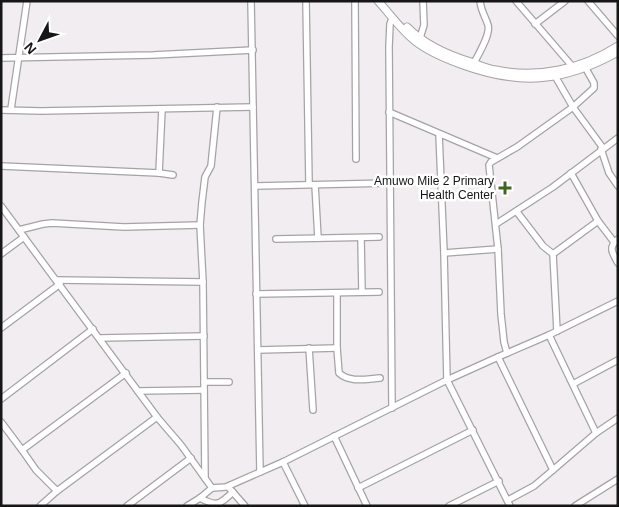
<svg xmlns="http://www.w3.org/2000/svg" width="619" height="507" font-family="Helvetica,sans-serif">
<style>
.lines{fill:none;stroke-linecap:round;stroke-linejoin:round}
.minor-casing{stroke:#a6a2a5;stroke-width:8}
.major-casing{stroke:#a6a2a5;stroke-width:9}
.minor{stroke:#fff;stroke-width:5.5}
.major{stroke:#fff;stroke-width:7}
.poi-dot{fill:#3e6723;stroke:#fff;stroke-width:2}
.labels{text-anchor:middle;stroke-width:5;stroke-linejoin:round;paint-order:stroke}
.poi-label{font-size:12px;fill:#171617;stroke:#fff;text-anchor:end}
</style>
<rect width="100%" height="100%" fill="#f1edf0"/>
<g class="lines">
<defs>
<g id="minor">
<path d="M251,1L260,472"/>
<path d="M306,1L309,184"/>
<path d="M355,1L356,159"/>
<path d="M516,1L572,66"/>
<path d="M588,1L618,36"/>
<path d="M535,24L565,1"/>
<path d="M420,38L424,25L423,1"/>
<path d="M1,58L153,55L253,50"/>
<path d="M474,63C478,55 491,34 488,25C485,16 481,11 480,1"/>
<path d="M555,76L573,107L603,148"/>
<path d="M11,109L27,1"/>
<path d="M1,110L41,111L253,107"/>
<path d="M389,112L497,158"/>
<path d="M439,134L444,253L447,380L510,506"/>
<path d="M601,149L609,173L618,186"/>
<path d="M1,166L159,173L173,175"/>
<path d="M159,173L162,109"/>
<path d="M571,173L598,221L614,242"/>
<path d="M315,185L318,238"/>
<path d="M256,186L390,183"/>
<path d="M1,206L157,417L181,445L212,488"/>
<path d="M517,212L543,246L553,254"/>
<path d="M496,224L553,187L618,138"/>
<path d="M19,230L43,224L52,223L124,227L200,225"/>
<path d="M361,238L362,292"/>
<path d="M276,239L379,237"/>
<path d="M618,239C608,247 612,253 618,263"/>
<path d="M444,253L498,249"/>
<path d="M1,254L24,237"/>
<path d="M57,280L203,282L205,478"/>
<path d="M203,282L200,225L202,202L205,177L211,166L217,107"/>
<path d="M337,293V348L339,373C350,383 366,379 380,378"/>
<path d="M256,294L379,292"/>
<path d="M1,328L60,284"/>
<path d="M557,331L553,254L598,221"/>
<path d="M549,335L596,433"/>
<path d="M100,338L204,336"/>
<path d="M309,348L313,410"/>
<path d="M258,350L337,348"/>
<path d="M507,353L504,342L501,314L498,249L489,165L491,162L517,147L573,107L594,88V83L585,67"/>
<path d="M498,357L549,335L618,301"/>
<path d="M126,373L22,450L36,470L57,491L157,417"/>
<path d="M204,382H229"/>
<path d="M573,384L618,360"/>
<path d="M138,391L204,390"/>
<path d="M1,399L93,329"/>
<path d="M392,408L389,47L390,24L392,18"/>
<path d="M1,422L22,450"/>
<path d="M334,436L367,506"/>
<path d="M283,462L305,506"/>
<path d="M358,488L473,430"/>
<path d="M230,489L245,506"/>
<path d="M200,498C217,507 219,505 233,492"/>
<path d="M508,500L534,486L553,470"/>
<path d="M40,506L57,491"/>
<path d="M127,506L191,458"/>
<path d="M187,506L200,498L212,488L226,487L283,462L447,380L498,357L553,470L596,433L618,418"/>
<path d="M449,506L499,481"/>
<path d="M575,506L618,479"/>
</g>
<g id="major">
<path d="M378,1C390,14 401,30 415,41C429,52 446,59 463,65C521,86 564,82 618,52"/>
<path d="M407,27C425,45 447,55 471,62C479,65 487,69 496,70C538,79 582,69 618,46"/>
</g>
</defs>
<use href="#minor" class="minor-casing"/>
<use href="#major" class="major-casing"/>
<use href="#minor" class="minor"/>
<use href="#major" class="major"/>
</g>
<path class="poi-dot" d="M502.5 180.5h5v5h5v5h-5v5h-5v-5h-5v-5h5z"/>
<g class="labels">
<g class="poi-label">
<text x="494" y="185">Amuwo Mile 2 Primary<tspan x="494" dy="14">Health Center</tspan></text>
</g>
</g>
<rect width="619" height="507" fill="none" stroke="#171617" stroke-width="5"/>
<g transform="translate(40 40) rotate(229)" stroke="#ffffff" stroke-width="4" paint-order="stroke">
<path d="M0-4L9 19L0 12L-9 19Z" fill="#171617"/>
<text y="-8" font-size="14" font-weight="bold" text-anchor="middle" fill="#171617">N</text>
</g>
</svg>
